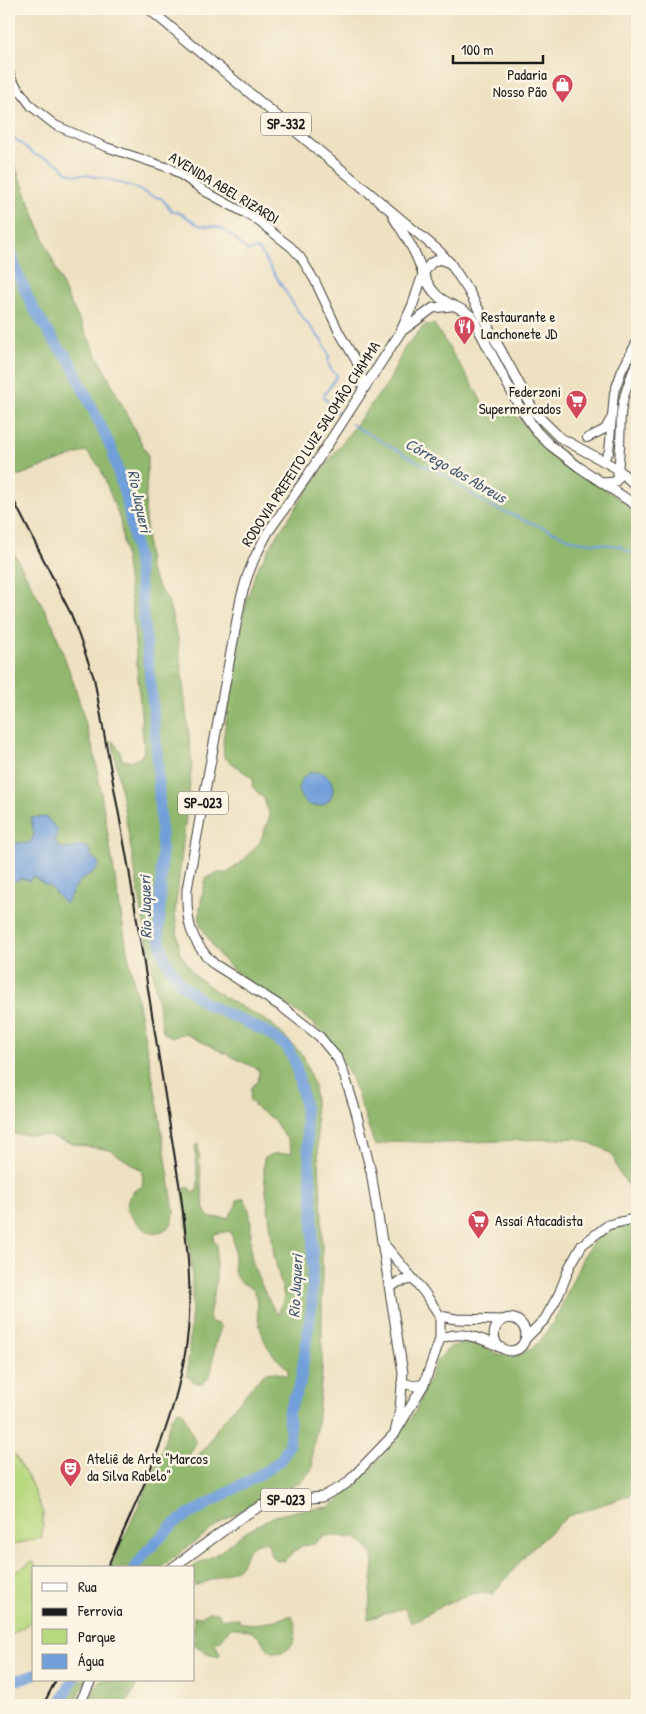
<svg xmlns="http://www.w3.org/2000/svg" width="646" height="1714" font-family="'Patrick Hand',sans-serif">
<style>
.green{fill:#b7d87f;stroke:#6a7a4e}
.forest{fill:#91b86e;stroke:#566a45}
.water{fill:#719fda;stroke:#465e7b}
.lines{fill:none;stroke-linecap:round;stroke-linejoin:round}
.stream{stroke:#719fda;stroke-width:2}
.river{stroke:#719fda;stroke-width:11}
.tertiary-casing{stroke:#3c3a35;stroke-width:10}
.secondary-casing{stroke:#3c3a35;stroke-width:11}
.primary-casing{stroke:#3c3a35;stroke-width:11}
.tertiary{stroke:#fff;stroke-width:8}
.secondary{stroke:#fff;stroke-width:9}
.primary{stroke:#fff;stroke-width:9}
.rail{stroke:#1c1c1c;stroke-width:2}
.labels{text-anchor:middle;stroke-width:5;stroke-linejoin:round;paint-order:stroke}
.shield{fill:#fcf5e5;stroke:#5f5d58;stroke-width:1}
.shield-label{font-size:14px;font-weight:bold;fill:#1c1c1c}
.poi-label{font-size:15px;fill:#1c1c1c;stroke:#fcf5e5;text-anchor:start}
.street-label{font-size:15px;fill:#1c1c1c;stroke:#fcf5e5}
.water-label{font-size:16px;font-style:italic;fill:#425771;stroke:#fcf5e5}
</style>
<rect width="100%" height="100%" fill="#fcf5e5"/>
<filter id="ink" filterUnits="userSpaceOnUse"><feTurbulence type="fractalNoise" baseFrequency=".02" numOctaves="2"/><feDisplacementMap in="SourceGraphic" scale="10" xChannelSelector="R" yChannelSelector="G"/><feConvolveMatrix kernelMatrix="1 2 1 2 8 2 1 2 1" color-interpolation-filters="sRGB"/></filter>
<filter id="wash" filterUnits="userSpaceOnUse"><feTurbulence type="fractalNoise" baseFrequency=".0096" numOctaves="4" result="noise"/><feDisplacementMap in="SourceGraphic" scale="20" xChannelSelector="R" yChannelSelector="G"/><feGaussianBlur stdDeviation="1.12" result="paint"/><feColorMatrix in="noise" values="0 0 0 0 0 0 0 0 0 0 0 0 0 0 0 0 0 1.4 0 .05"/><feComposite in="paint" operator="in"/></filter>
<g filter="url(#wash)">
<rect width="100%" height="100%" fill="#eee1c1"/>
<g class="green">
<path d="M9,1446L29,1479L43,1513L42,1537L9,1546Z"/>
<path d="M33,1561L37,1568H34V1620L9,1636V1576Z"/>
</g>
<g class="forest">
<path d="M9,145L15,166L66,294L148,456L145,513L149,569L159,588L168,601L178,639L192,764L175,913L180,953L195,976L227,999L272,1024L303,1055L314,1086L322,1212V1373L317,1425L312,1454L313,1467L304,1479L292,1487L254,1503L220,1523L160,1568H110L159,1461L171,1418L178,1410L182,1411L196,1443L188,1457L196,1458L208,1444L218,1427L254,1384L266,1373L274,1372L288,1376V1369C270,1354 262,1341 258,1317C256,1309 260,1299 254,1291C246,1282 236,1286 234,1269C233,1254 237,1246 230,1231L214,1234L213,1240L217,1245L216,1258V1283L209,1315L211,1322L218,1324L221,1328C218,1335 215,1343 214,1351C212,1365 214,1376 202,1384L194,1382L187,1376L192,1308V1270L183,1190L185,1188H189L193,1193L197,1191L198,1184L195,1146L198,1143L204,1209L208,1217L228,1218L236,1206L237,1200L244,1198C255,1218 249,1234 251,1255C252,1267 270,1305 278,1315L284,1297L274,1255L264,1175V1158L273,1154L292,1153L289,1142L272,1118L259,1110L250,1101L251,1087L258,1082L259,1070L184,1033L172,1038L163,1032L112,740L120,751L122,760L131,761L141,757L144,750L132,607L120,520L100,467L86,451L9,479Z"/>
<path d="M434,324L475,389L486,410L508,406L543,447L637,511V1198L618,1171L613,1156L602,1148L577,1138L446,1143L393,1141L375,1146C361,1107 351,1063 323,1033C298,1007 263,994 236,972C224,963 214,949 207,936C205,932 201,927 200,923C198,909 203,892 206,878L218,873H227L244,860L260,842L270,816L264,799L252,786L253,779L224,757L223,739L245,607L256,571L278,534L315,479L389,381L405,347L425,325Z"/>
<path d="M9,544L53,625L75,687L95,756L126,944L157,1100L174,1211C173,1227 169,1228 155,1234C140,1229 134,1221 126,1208C129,1196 130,1191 142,1187L143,1177L141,1170L110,1150L78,1145L48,1136L9,1134Z"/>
<path d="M637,1224V1493L568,1516L531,1549L493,1594C488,1594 482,1593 477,1593C454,1597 431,1613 411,1623L407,1612L404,1608L368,1619L374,1562L372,1554L363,1542L355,1538H348L340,1536H324L313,1544L301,1546L283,1561L276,1560L271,1556L268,1543C242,1540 250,1559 238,1568C235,1570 230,1571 227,1573C215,1578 206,1583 194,1586V1568H191L220,1552L246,1531L275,1516L300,1510L330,1507L355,1485L385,1454L415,1412L437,1360L450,1347L465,1343L485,1348L499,1354L512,1357L523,1353L535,1346L547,1332L558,1314L584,1255L593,1242L602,1234L622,1225Z"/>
<path d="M208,1612L218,1613L222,1619L239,1618V1622C258,1627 275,1620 292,1615C297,1629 299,1643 285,1651C281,1653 277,1653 273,1652C267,1649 266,1646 262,1641C256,1631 241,1627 230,1628L222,1639L215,1643L220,1654L218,1657L205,1652L194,1644V1617H201Z"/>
<path d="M75,1680H86L74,1705H61Z"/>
<path d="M100,1680H139L126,1705H87Z"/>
</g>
<g class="water">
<circle cx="316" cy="789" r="17"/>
<path d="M46,817L58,830L55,839L58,846C66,850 71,850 80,845L87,847L91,852V857C112,867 84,875 78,883C73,889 70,897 65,904L49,886L44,884L33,876L29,881L22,878L13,882L9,891V843H30L34,835L31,818Z"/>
</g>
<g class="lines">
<g class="stream">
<path d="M9,134L35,155L49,159L60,165L67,172L75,175H87L115,181L133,187L152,196L161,198L173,212C185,212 188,220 197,224C204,228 210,225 217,227C229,229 238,244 248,251L256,249L260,251L299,313L322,341L329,356L328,363L331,369L337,376L324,395V398L338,413"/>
<path d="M351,424L425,466L445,475L475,497L495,508L576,541L620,546L637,557"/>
</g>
<g class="river">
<path d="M9,245L16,270L32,306L53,340L70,361L112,450L128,507L137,557L152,696L157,755L162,851L159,936L165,959L180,983L206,1004L267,1032L287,1047L295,1062L304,1101L313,1206L312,1305L300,1384L288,1412L290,1431L289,1445L281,1460L269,1469L176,1522L146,1552L135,1568"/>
<path d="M9,1679C18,1681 26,1679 34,1674"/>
<path d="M59,1705L73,1680"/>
</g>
</g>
</g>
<g filter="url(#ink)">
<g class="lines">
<defs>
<g id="tertiary">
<path d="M9,71L12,80L31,106L55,125L106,147L172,169L206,192L254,218L291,247L301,258L315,281L339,332L356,361L363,380L362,391"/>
<path d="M587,438L605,429L610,420"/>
<path d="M602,461L609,452L614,393L622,370L637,341"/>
<path d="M618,469C621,451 620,432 621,414C623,395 630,378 637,361"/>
</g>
<g id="secondary">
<path d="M440,1316L456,1319L503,1320"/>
<path d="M526,1338L545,1319L559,1294L570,1266L582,1245L608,1225L637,1218"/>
<path d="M440,1339C459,1330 477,1337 496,1345C501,1347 505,1351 510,1351C523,1351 530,1336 523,1326C511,1307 483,1327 499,1347"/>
</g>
<g id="primary">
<path d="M149,9L439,251L450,263L468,290L535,413L559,437L618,469L637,487"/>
<path d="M394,218C402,231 411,244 417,258C422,270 425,282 434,292C444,305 462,306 472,317L519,406L537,432L550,445L579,467L637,506"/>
<path d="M402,331L433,308L451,306"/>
<path d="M603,483L615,482L618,478V469"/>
<path d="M390,1288L398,1282L412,1279"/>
<path d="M402,1383L415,1386L424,1384"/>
<path d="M395,1433L400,1409L403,1373L371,1172L356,1112L344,1074L338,1059L319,1036L282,1007L214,964C190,941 186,921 187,889L241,598L247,577L254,559L268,532L306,478L400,333L413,304L423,274L431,263L439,259L450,263"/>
<path d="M172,1568L245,1515L268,1502L322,1497L346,1484L395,1433L424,1384L440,1339V1316L424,1292L383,1243"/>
<path d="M79,1705L91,1680"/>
</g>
</defs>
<use href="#tertiary" class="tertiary-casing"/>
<use href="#secondary" class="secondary-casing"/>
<use href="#primary" class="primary-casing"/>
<use href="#tertiary" class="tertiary"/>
<use href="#secondary" class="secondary"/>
<use href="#primary" class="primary"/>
<g class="rail">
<path d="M9,491L71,614L94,678L129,870L181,1196C187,1243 193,1292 187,1340C177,1420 140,1494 107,1568"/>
<path d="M43,1705L56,1680"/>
</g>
</g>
</g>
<defs>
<symbol id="shop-pin" viewBox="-11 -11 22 30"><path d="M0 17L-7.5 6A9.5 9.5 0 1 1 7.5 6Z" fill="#d1495b" stroke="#fcf5e5"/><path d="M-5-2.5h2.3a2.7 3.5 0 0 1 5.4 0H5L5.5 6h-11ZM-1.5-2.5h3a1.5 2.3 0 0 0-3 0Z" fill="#fff"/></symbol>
<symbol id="restaurant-pin" viewBox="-11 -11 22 30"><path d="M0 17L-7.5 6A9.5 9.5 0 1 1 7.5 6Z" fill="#d1495b" stroke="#fcf5e5"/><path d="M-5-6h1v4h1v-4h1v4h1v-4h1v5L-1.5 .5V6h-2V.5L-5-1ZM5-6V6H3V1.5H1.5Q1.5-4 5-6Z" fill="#fff"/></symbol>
<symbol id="supermarket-pin" viewBox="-11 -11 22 30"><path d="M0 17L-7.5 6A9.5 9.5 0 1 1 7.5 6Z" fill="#d1495b" stroke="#fcf5e5"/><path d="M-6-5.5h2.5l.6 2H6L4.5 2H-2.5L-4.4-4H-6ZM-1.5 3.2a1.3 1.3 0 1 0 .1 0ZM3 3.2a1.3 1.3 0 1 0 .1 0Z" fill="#fff"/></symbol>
<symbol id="theatre-pin" viewBox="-11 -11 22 30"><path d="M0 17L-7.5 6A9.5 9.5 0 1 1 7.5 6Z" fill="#d1495b" stroke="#fcf5e5"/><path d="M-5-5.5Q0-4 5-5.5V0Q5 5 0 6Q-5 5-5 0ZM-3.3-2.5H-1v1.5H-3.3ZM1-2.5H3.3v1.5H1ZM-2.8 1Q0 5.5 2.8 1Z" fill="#fff"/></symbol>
</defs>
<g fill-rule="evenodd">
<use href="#shop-pin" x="550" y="72" width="25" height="34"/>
<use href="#restaurant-pin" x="452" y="314" width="25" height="34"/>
<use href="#supermarket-pin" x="564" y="388" width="25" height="34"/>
<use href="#supermarket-pin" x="466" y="1208" width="25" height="34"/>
<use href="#theatre-pin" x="58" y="1456" width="25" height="34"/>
</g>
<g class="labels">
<g class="shield">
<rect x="261" y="112.5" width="50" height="23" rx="4"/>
<rect x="178" y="791.5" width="50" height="23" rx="4"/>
<rect x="261" y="1488.5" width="50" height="23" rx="4"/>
</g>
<g class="shield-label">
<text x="286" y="129">SP-332</text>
<text x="203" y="808">SP-023</text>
<text x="286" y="1505">SP-023</text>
</g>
<g class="poi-label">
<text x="547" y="80" text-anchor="end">Padaria<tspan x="547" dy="17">Nosso Pão</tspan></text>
<text x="481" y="322">Restaurante e<tspan x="481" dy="17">Lanchonete JD</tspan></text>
<text x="561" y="397" text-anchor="end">Federzoni<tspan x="561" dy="17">Supermercados</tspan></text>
<text x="495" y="1226">Assaí Atacadista</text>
<text x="87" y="1464">Ateliê de Arte "Marcos<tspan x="87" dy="17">da Silva Rabelo"</tspan></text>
</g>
<g class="street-label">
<text transform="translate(224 188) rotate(31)" y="5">AVENIDA ABEL RIZARDI</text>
<text transform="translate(311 444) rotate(-57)" y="5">RODOVIA PREFEITO LUIZ SALOMÃO CHAMMA</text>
</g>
<g class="water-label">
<text transform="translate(456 470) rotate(30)" y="6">Córrego dos Abreus</text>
<text transform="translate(140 501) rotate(78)" y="6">Rio Juqueri</text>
<text transform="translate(145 907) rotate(-91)" y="6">Rio Juqueri</text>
<text transform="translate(295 1286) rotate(-87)" y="6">Rio Juqueri</text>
</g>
</g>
<rect width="646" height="1714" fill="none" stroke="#fcf5e5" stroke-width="30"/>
<rect x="32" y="1566" width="162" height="115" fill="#fcf5e5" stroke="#a29e95"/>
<rect x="42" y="1583" width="25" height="8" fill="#ffffff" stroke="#a29e95"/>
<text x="78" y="1592" font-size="15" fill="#1c1c1c">Rua</text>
<rect x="42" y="1608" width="25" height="8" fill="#1c1c1c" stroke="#a29e95"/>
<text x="78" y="1616" font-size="15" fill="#1c1c1c">Ferrovia</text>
<rect x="42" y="1629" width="25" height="15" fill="#b7d87f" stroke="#a29e95"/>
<text x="78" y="1642" font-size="15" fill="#1c1c1c">Parque</text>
<rect x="42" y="1654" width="25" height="15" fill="#719fda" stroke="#a29e95"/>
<text x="78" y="1666" font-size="15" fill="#1c1c1c">Água</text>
<path d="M453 55v8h90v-8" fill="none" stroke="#1c1c1c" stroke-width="2.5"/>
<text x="461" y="55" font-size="15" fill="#1c1c1c" stroke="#fcf5e5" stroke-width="4" paint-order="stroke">100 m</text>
</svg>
